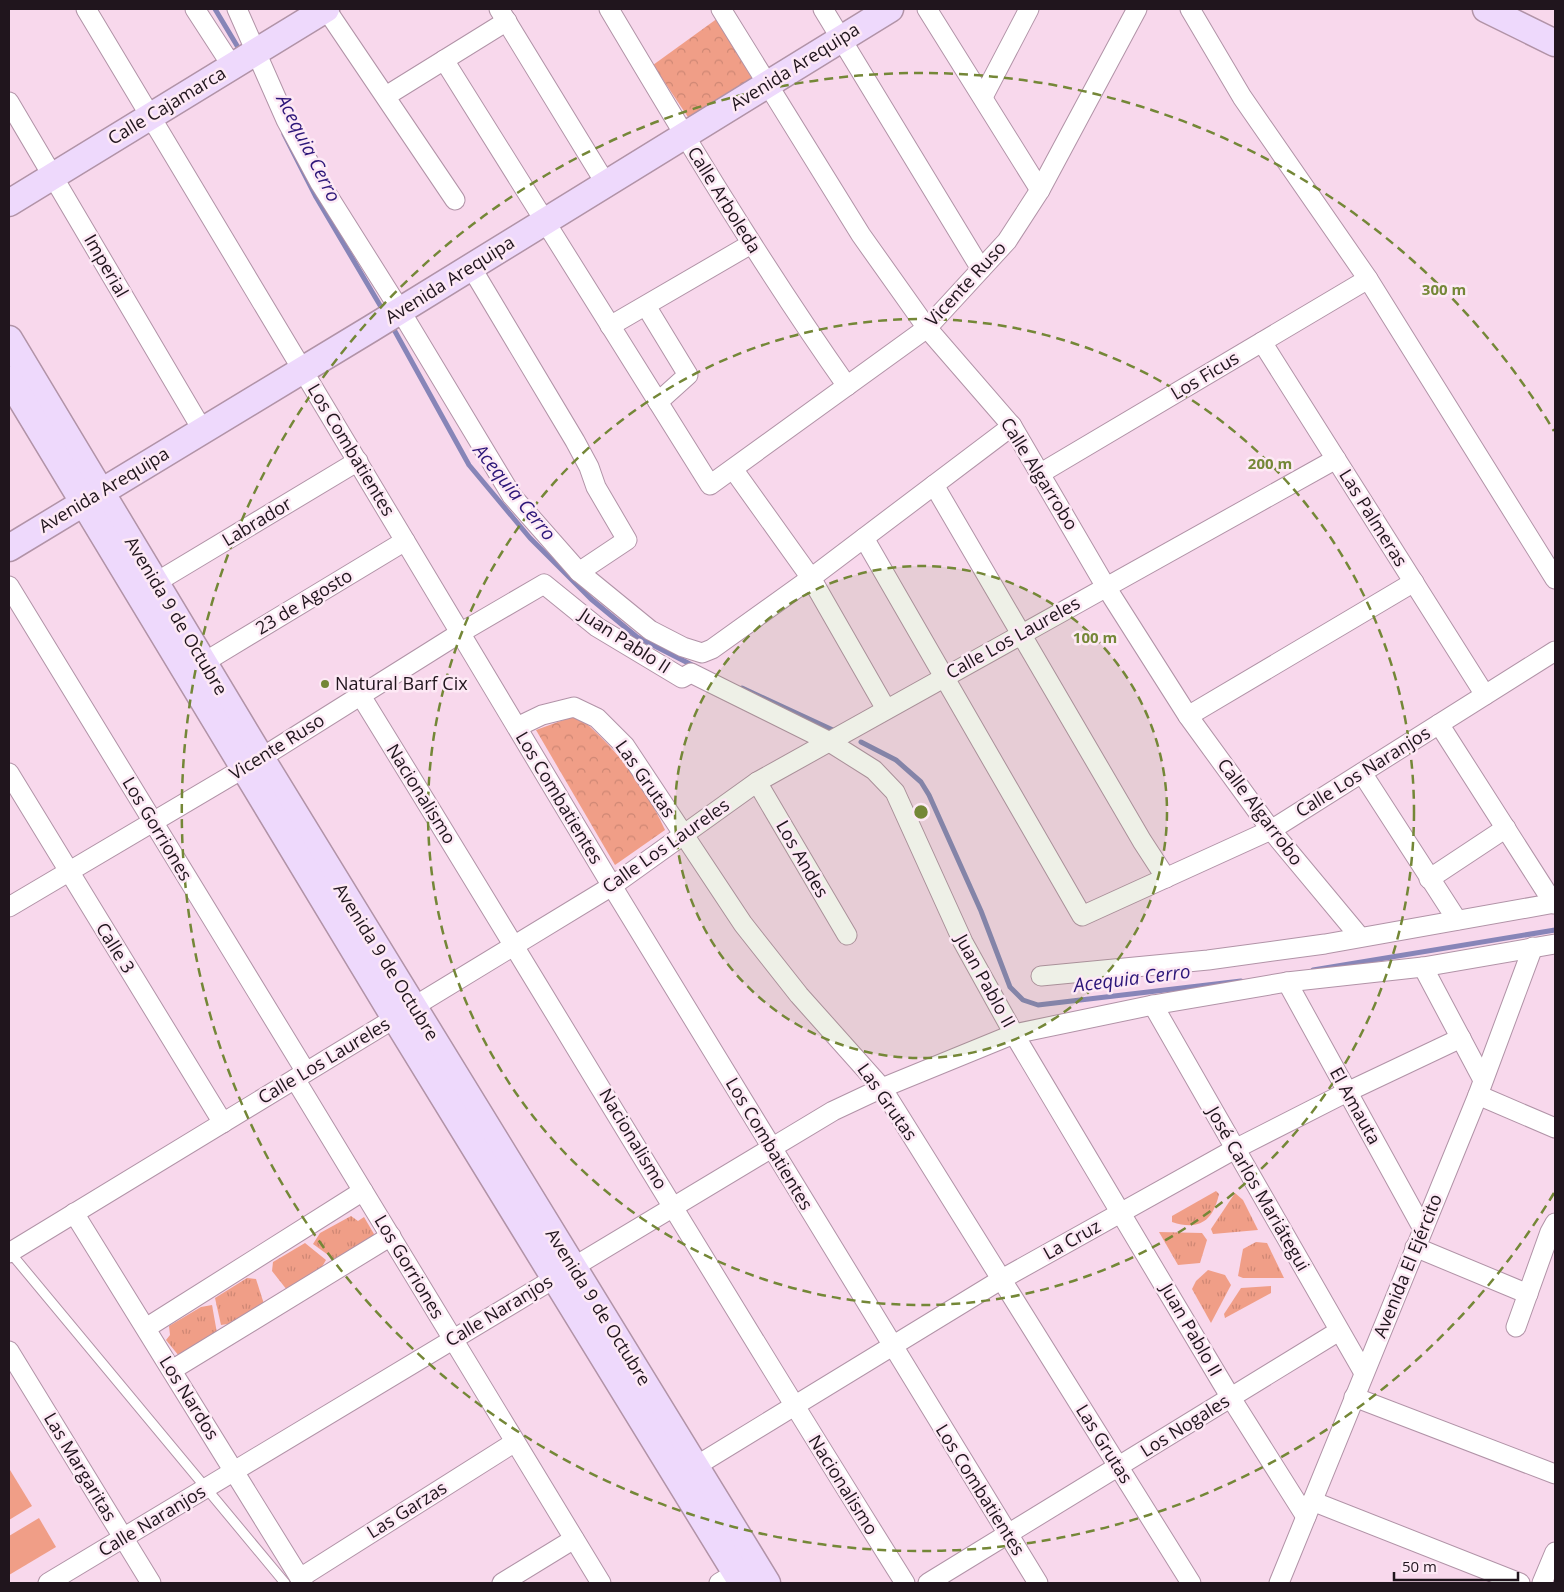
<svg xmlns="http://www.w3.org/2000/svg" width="1564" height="1592" font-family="'Open Sans',sans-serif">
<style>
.grass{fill:url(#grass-tufts)}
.park{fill:url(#park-crowns)}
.pitch{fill:#f09e87}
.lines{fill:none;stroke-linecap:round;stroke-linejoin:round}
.stream{stroke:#8785b8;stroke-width:5}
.lane-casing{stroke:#b193a7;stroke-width:11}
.street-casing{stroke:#b193a7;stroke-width:21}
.secondary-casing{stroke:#b193a7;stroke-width:29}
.lane{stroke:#fff;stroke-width:9}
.street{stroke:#fff;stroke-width:19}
.secondary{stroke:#eed9fc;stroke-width:26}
.ring{fill:none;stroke:#748737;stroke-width:2.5;stroke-dasharray:9 6}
.poi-dot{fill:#748737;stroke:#fde9f5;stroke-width:2}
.labels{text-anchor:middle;stroke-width:5;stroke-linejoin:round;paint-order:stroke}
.street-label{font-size:18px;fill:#20151d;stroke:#fde9f5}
.poi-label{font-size:18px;fill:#20151d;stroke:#fde9f5;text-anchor:start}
.water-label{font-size:19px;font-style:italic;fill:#2c1679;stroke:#fde9f5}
.centre{fill:#748737;stroke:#fde9f5;stroke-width:2.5}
.ring-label{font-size:15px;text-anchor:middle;font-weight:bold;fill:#748737;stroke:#fde9f5;stroke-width:5;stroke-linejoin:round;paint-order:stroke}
</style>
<defs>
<pattern id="grass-tufts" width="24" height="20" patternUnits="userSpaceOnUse" patternTransform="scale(1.25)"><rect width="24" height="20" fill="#f09e87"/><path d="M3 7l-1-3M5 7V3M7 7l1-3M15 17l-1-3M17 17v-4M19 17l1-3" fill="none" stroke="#ce8774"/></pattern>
<pattern id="park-crowns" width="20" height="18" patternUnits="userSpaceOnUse" patternTransform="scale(1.25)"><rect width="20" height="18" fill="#f09e87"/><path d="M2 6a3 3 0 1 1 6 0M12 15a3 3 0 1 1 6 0" fill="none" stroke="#ce8774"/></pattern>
</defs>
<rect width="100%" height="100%" fill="#f8d8ec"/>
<g class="grass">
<path d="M1216,1191L1219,1194C1213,1221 1199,1231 1172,1222V1216Z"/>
<path d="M1235,1193L1243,1200L1258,1230L1213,1234L1211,1229Z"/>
<path d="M351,1216L358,1221L364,1217L374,1234L372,1238L335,1260L313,1244L320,1233Z"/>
<path d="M1159,1232L1202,1233L1207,1240L1200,1263L1178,1265Z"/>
<path d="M1256,1242L1267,1243L1284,1278H1243L1238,1276L1243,1249Z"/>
<path d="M305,1243L326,1260L320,1270L287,1290L272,1271L273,1262Z"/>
<path d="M1208,1270L1225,1275L1231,1285L1211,1323L1192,1289L1196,1281Z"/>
<path d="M247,1278L256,1279L264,1304L234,1323L221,1325L215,1298Z"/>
<path d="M1271,1286V1293L1225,1318L1224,1314L1241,1288Z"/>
<path d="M212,1305L217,1333L179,1356L166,1340L170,1335L169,1326L201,1307Z"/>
</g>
<g class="park">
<path d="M718,18L758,86L694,126L653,65Z"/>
<path d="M577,715C617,750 643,782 665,830L615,865L536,730Z"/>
</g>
<g class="pitch">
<path d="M10,1470L32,1506L9,1520V1471Z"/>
<path d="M39,1518L56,1547L9,1575V1536Z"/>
</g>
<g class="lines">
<g class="stream">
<path d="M215,9L239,49"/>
<path d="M284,134L316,197L384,312"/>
<path d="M392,326L469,465L530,538L591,599L637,637L694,666"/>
<path d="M742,688L835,731"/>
<path d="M861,742L896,760L921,782L929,795L981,911L1010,987L1023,1000L1038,1005L1241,981"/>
<path d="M1313,970L1555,930"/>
</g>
<defs>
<path id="lane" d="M9,1251L285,1583"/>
<g id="street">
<path d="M86,9L612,886L1038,1583"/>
<path d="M195,9L232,66"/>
<path d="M237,9L286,120L320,183L400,310L512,496L579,572L650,630L683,647L702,653L712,649L811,578L1012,426"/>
<path d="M326,9L455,200"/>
<path d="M499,9L606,184"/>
<path d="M609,9C685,137 761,264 847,386"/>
<path d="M721,9L861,235L927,328L1012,426L1106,587L1188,716L1271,830L1360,937"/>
<path d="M823,9L981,269"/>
<path d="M927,9L1040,190"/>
<path d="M1190,9L1242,97L1368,279L1555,579"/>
<path d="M444,60L710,485L927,328L1007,241L1040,190L1137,9"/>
<path d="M386,96L507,21"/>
<path d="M983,97L1029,9"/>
<path d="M9,102L203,431"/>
<path d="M471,267L575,441L589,467L596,487L627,540L579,572"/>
<path d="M646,306L688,375L658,402"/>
<path d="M610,326L751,244"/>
<path d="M1262,342L1485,695"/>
<path d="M733,469L811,578L886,709"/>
<path d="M1041,473L1368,279"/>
<path d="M934,485L1142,841L1166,878"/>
<path d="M864,538L1082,916L1271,830L1555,651"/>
<path d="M155,583L358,461"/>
<path d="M9,586L306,1072"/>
<path d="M203,663L405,541"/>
<path d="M361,696C543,991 720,1289 905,1583"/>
<path d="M1188,716L1414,582"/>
<path d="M1439,724L1554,904"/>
<path d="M517,727L542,715L574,707L597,718L625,746L743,924L799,995L882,1088L1191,1583"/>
<path d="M9,773L223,1123"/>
<path d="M1362,773L1457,920"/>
<path d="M757,782L847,935"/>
<path d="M1429,879L1506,828"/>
<path d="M9,907L261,758L460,633L544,584L597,627L682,678L691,673L828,741L874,770L895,792L963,942L1014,1034L1231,1398L1306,1517"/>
<path d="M1423,967L1483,1080"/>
<path d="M1041,976L1208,960L1325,944L1555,903"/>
<path d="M1287,982L1423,1229"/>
<path d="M1153,1005L1364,1373"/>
<path d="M295,1079L601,1583"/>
<path d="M1478,1095L1555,1128"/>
<path d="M74,1213L303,1583"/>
<path d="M1415,1247L1528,1294"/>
<path d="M9,1253L612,886L757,782L1336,459"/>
<path d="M1516,1327L1550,1232L1555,1223"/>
<path d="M146,1328L363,1191"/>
<path d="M9,1351L151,1583"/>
<path d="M172,1370L391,1236"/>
<path d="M1354,1397L1555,1474"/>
<path d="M696,1466L1002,1279L1235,1149L1347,1092L1461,1038"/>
<path d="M1312,1501L1520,1583"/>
<path d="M300,1578L515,1442"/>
<path d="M48,1583L833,1111L882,1088L1014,1034L1153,1005L1287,982L1423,967L1555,944"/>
<path d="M502,1583L574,1539"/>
<path d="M719,1583L736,1573"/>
<path d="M928,1583L1339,1331"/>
<path d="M1279,1583L1478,1095L1533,947"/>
<path d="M1542,1583L1555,1552"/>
</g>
<g id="secondary">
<path d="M1486,9L1555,43"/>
<path d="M9,203L326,9"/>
<path d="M9,339L261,758L767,1583"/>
<path d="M9,379L395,1018L742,1583"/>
<path d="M9,548L372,328L890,9"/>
</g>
</defs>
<use href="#lane" class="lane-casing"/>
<use href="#street" class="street-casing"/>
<use href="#secondary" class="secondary-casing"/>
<use href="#lane" class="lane"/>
<use href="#street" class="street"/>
<use href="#secondary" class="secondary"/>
</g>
<circle cx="921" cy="812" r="246" fill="#748737" fill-opacity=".12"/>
<g class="ring">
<circle cx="921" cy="812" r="246"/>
<circle cx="921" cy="812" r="493"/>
<path d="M1554 1193A739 739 0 1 1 1554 431"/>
</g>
<circle class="poi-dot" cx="325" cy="684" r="5"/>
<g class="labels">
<g class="street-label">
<text transform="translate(795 67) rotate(-32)" y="6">Avenida Arequipa</text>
<text transform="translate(167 106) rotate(-31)" y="6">Calle Cajamarca</text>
<text transform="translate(724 200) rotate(58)" y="6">Calle Arboleda</text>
<text transform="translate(106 266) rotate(60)" y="6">Imperial</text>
<text transform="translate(450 280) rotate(-32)" y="6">Avenida Arequipa</text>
<text transform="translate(966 284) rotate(-47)" y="6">Vicente Ruso</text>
<text transform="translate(1205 376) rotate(-31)" y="6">Los Ficus</text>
<text transform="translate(351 450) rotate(59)" y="6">Los Combatientes</text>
<text transform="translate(1039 474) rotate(58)" y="6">Calle Algarrobo</text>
<text transform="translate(104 490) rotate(-31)" y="6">Avenida Arequipa</text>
<text transform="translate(1373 518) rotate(58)" y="6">Las Palmeras</text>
<text transform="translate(257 522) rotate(-31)" y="6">Labrador</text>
<text transform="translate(304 602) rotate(-31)" y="6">23 de Agosto</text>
<text transform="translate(176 616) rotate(59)" y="6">Avenida 9 de Octubre</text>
<text transform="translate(1013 638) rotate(-29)" y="6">Calle Los Laureles</text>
<text transform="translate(625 641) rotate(33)" y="6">Juan Pablo II</text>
<text transform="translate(277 747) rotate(-32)" y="6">Vicente Ruso</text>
<text transform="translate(1363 772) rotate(-32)" y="6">Calle Los Naranjos</text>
<text transform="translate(645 779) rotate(55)" y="6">Las Grutas</text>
<text transform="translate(421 794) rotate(58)" y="6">Nacionalismo</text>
<text transform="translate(559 798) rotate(59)" y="6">Los Combatientes</text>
<text transform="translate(1260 812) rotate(53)" y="6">Calle Algarrobo</text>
<text transform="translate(157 829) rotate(59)" y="6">Los Gorriones</text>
<text transform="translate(666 846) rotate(-35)" y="6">Calle Los Laureles</text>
<text transform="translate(802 859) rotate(60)" y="6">Los Andes</text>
<text transform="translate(115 948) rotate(58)" y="6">Calle 3</text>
<text transform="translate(386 962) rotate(58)" y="6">Avenida 9 de Octubre</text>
<text transform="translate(985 981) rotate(61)" y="6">Juan Pablo II</text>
<text transform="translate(324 1061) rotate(-31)" y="6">Calle Los Laureles</text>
<text transform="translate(887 1102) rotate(55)" y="6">Las Grutas</text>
<text transform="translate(1355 1106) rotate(61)" y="6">El Amauta</text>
<text transform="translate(633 1139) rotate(59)" y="6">Nacionalismo</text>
<text transform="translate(769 1144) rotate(59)" y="6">Los Combatientes</text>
<text transform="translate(1258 1189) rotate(60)" y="6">José Carlos Mariátegui</text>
<text transform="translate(1072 1240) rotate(-29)" y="6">La Cruz</text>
<text transform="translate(1408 1266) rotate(-68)" y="6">Avenida El Ejército</text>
<text transform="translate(409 1267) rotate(59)" y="6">Los Gorriones</text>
<text transform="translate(598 1307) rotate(58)" y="6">Avenida 9 de Octubre</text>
<text transform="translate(499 1311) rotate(-31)" y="6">Calle Naranjos</text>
<text transform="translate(1191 1330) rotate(60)" y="6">Juan Pablo II</text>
<text transform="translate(189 1398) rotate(58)" y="6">Los Nardos</text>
<text transform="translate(1185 1426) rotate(-32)" y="6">Los Nogales</text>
<text transform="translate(1104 1444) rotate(58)" y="6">Las Grutas</text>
<text transform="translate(80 1467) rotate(59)" y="6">Las Margaritas</text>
<text transform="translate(843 1485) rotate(58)" y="6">Nacionalismo</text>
<text transform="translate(980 1490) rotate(58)" y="6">Los Combatientes</text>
<text transform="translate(407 1510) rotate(-32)" y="6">Las Garzas</text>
<text transform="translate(152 1521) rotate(-31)" y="6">Calle Naranjos</text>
</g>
<g class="poi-label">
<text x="335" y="690">Natural Barf Cix</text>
</g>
<g class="water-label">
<text transform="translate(309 148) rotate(63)" y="7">Acequia Cerro</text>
<text transform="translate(515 492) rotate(51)" y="7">Acequia Cerro</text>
<text transform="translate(1132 978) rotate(-7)" y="7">Acequia Cerro</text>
</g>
</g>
<circle cx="921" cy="812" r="8" class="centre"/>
<g class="ring-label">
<text x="1444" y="295">300 m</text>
<text x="1270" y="469">200 m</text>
<text x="1095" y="643">100 m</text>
</g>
<rect width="1564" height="1592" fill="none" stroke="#20151d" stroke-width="20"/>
<path d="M1394 1572v8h124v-8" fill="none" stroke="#20151d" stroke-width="2.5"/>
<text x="1402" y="1572" font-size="15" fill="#20151d" stroke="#fde9f5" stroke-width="4" paint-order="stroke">50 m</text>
</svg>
